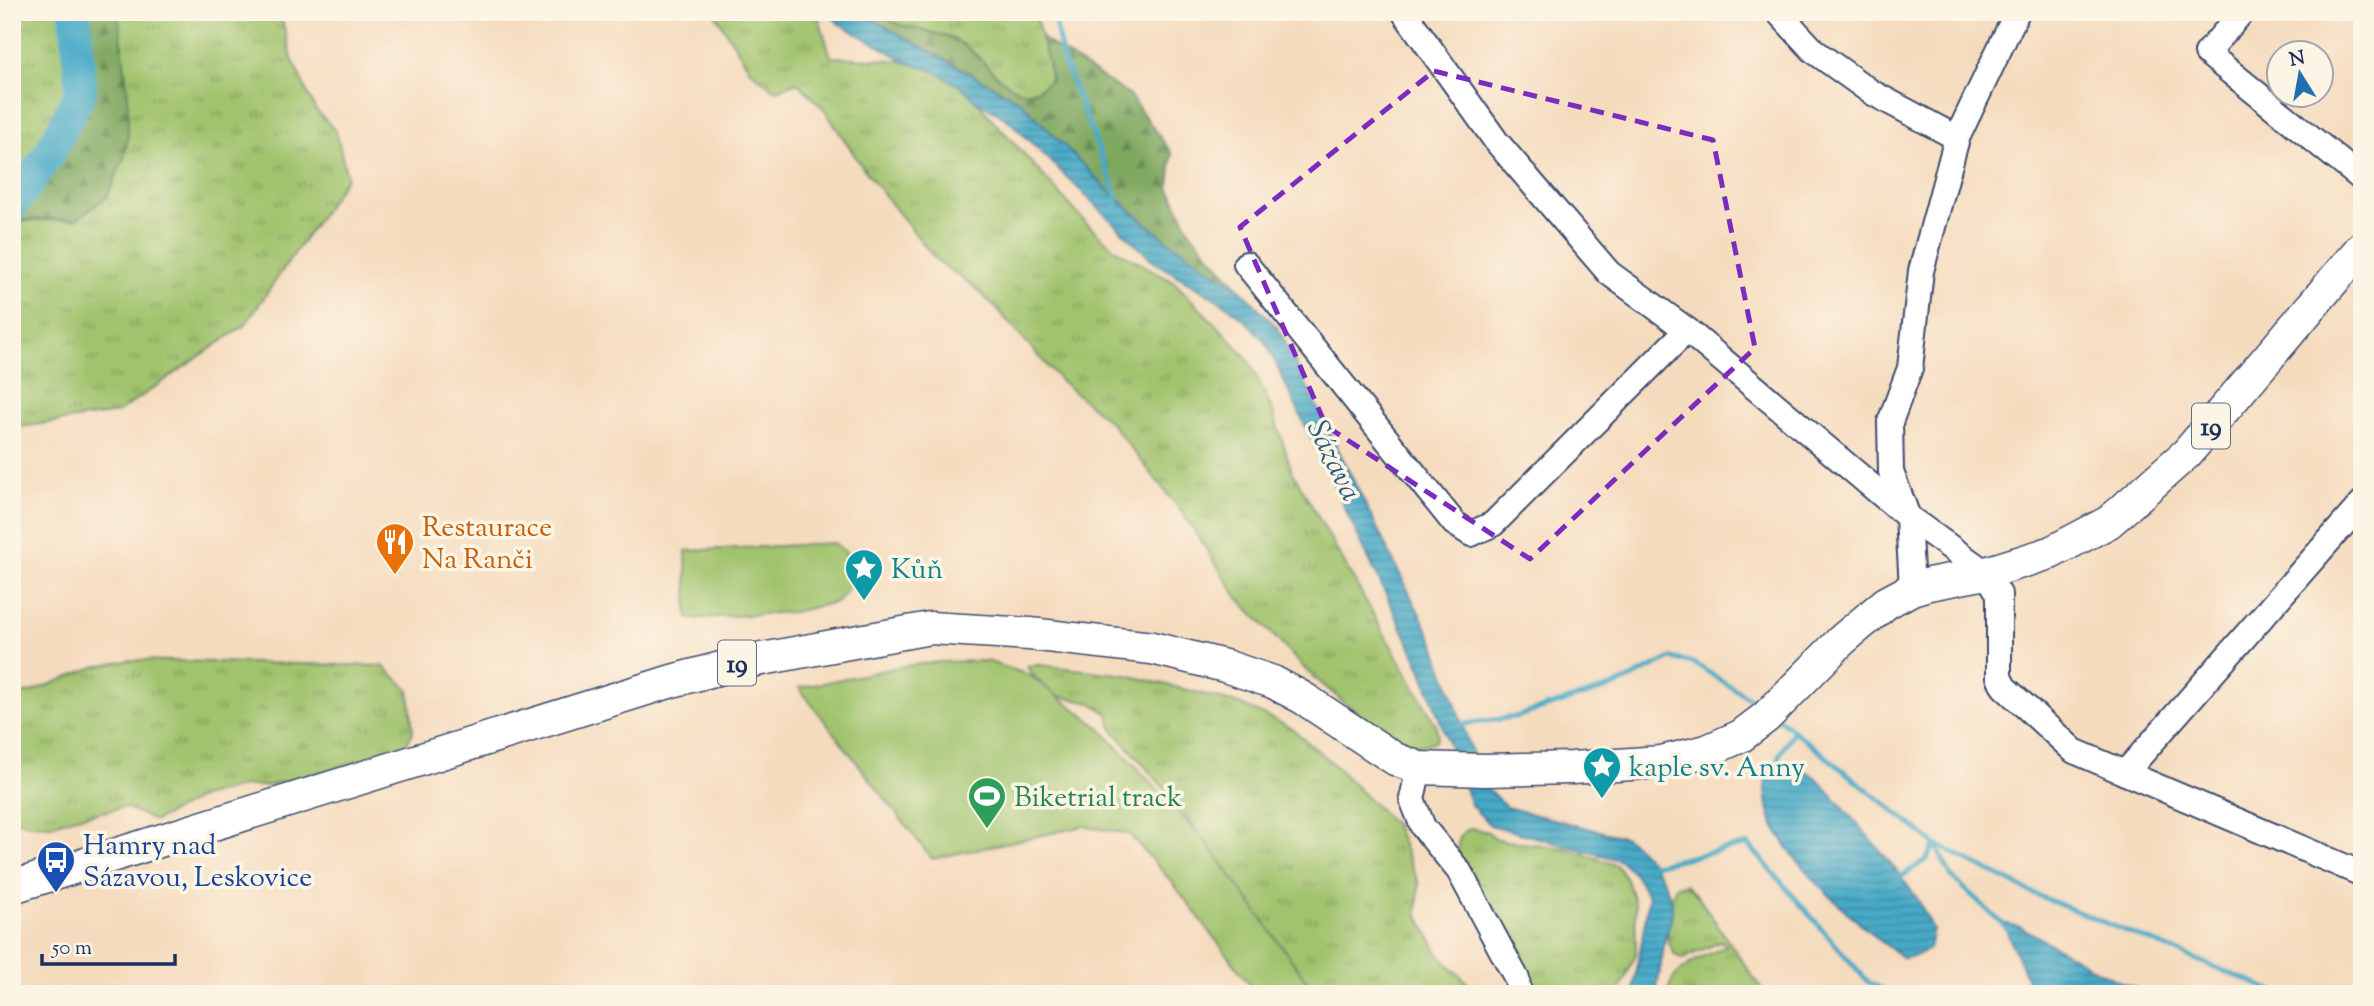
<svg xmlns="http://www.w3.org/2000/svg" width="2374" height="1006" font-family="'Sorts Mill Goudy',serif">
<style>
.grass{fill:url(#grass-tufts);stroke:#5e7966;stroke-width:2}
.forest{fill:url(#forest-firs);stroke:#4e6c5f;stroke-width:2}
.pitch{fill:#a0c36d;stroke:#5e7966;stroke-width:2}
.water{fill:url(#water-rules);stroke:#316c92;stroke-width:2}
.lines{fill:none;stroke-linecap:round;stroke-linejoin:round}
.stream{stroke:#47aac7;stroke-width:5}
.river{stroke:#47aac7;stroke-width:32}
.minor-casing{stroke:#3c496c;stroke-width:28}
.major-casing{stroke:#3c496c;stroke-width:35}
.minor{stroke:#fff;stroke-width:24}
.major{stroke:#fff;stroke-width:32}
.marked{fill:none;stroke:#7b2cbf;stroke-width:5;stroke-dasharray:14 9;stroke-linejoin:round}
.labels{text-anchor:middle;stroke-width:7;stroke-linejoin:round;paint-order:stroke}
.shield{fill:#fcf5e5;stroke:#5e6a86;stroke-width:2}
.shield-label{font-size:26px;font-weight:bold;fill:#1b2f5e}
.food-label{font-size:28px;fill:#c56008;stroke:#fcf5e5;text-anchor:start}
.culture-label{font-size:28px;fill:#0d838f;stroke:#fcf5e5;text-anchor:start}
.leisure-label{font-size:28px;fill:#27864d;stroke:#fcf5e5;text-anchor:start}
.transit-label{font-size:28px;fill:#164399;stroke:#fcf5e5;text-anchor:start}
.water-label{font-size:30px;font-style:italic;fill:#2a5a83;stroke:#fcf5e5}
</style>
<defs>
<pattern id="grass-tufts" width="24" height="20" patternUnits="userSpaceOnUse" patternTransform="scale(1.75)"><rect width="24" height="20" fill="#a0c36d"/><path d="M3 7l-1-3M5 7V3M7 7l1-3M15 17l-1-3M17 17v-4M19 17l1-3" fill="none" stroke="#829f5d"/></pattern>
<pattern id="forest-firs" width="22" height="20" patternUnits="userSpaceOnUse" patternTransform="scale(1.75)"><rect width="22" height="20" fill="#80a960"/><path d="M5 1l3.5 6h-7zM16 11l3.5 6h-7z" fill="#688a52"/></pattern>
<pattern id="water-rules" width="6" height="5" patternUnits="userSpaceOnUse" patternTransform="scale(1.75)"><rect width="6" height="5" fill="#47aac7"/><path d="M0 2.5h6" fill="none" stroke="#3a8ba5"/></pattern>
</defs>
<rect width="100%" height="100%" fill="#fcf5e5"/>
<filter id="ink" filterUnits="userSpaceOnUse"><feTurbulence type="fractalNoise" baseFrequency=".0143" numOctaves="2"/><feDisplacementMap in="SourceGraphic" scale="14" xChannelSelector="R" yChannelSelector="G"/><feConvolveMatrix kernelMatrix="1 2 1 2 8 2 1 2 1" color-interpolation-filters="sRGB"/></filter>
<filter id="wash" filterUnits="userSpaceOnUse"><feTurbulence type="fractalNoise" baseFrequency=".00686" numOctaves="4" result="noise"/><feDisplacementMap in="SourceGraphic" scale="28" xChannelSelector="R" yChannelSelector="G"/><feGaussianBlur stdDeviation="1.57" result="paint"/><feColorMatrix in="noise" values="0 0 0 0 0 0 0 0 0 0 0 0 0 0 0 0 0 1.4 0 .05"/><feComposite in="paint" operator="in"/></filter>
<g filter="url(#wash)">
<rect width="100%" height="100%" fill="#f5dbbe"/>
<g class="grass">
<path d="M12,12H72L79,38L82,85L74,114L12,188Z"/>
<path d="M118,12H280L292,59L315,109L336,131L347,177L245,325L117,413L12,428V222L77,219L128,97Z"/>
<path d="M714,12H817L831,57L895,60L921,66L934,71L966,90L1086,223L1116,250L1174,282L1229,338L1249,361L1272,409L1292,471L1435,723L1438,735L1436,741L1420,746L1372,726L1309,673L1238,598L1181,511L1111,423L1060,380L996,308L973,286L937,261L863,168L824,109L797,82L776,91L750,70Z"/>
<path d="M877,12H1034L1048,59L1050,80C1042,88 1034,94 1022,91C999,85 983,57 963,44C937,28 901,32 877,12Z"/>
<path d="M131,660L383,666L409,690L413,732L404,749L267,786H245L202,797L155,821L126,807L72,818L51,825L29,824L12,819V695L31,692L94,667Z"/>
<path d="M1039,665L1127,675L1191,691L1239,704L1290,727L1329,760L1395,825L1419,884L1417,913L1440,956L1479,994H1316L1171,796L1113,730L1108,714L1092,703L1052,695C1044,684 1033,679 1027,666Z"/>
<path d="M1471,828L1488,832L1495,838L1506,841L1565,848L1616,865L1627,880L1635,904L1636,954L1618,994H1524L1459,856C1457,843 1457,834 1471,828Z"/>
<path d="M1686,884L1696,894L1765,994H1667C1672,966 1704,957 1726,946L1721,941L1683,959C1659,951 1668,905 1676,886Z"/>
</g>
<g class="forest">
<path d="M86,12H118L128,97V135L125,155L107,197L77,219L14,220L39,186L92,90Z"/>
<path d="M859,12C864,12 871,11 876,12C882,14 888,20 895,23C916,31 942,32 962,44C983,57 998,84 1022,91C1034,94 1042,88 1050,80V70L1041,38L1129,95L1172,153L1169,188L1190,232L1240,289L1165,239L1113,195L1020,101Z"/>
</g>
<g class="pitch">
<path d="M834,543L849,555L852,569L847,590L837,602L793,612L688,619L686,551Z"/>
<path d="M987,661L1029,675L1099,727L1208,844L1316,994H1257L1172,882L1129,834L1084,826L932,859L799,688L904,666L938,662Z"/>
</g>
<g class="water">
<path d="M72,12H86C88,37 93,63 92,88C91,112 31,202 12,222V191L74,114L82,85L79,38Z"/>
<path d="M829,12H859L1020,101L1113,195L1165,239L1240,289L1278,328L1435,645L1481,778L1486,787L1506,807L1626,838C1646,851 1675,889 1672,914C1671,923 1667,931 1665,940C1662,958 1659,976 1656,994H1633L1649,897L1633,872L1619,860L1490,825L1471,805L1420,666L1266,343L1250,325L1229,307L1154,262L1008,120L975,100L966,90L934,71L909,63L838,23Z"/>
<path d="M1792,762L1818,779L1885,856L1917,898L1933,929L1929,949L1915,956L1903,958C1862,928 1792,867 1772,821C1766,808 1767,791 1765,778L1775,762Z"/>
<path d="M2003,923L2021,927L2107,976L2151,994H2033Z"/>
</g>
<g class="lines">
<g class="stream">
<path d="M1053,12L1063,60L1116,193L1117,205"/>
<path d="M1779,719L1935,844L2039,896L2281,994"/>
<path d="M1458,725L1515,717L1617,685L1671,658L1694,663L1763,707"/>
<path d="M1780,767L1779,755L1793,732"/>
<path d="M1935,844L1951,876L2007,928"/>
<path d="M1649,866L1748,844L1868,982L1893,994"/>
<path d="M1895,881L1927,859L1935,844"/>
</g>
<path class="river" d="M12,206L49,154L81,92L75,12"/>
</g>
</g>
<g filter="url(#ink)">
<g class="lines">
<defs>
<g id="minor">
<path d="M1404,12L1496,141L1609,273L1687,330L1908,517L1986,573L1999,594V677L2004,687L2074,751L2362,874"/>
<path d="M1778,12L1814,51L1871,92L1957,138"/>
<path d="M2242,12L2207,53L2362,179"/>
<path d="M1246,264L1454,523L1471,534L1493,524L1687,330"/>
<path d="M1912,589L1908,517L1891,472L1890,422L1910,368L1921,271L1957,138L2017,12"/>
<path d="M1419,768L1412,799L1423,827L1459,871L1517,979L1519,994"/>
<path d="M2125,773L2362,503"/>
</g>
<path id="major" d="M12,887L672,681L740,663L930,628L1030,634L1152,648L1225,666L1273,682L1303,698L1395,759L1419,768L1485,770L1572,768L1661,762L1707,751L1741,736L1766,717L1842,640L1886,603L1912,589L1929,584L1986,573L2050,553L2109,522L2187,453L2362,247"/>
</defs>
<use href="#minor" class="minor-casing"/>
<use href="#major" class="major-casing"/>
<use href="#minor" class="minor"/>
<use href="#major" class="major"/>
</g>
</g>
<path class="marked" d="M1434,71L1713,140L1755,348L1530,559L1326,426L1240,227Z"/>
<defs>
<symbol id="restaurant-pin" viewBox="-11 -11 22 30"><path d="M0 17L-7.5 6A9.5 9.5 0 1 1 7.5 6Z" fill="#e8710a" stroke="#fcf5e5"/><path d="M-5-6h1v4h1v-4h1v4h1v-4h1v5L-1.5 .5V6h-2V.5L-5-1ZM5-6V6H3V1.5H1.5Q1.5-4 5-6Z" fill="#fff"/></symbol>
<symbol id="sight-pin" viewBox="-11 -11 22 30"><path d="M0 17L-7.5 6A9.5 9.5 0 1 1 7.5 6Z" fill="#0f9aa8" stroke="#fcf5e5"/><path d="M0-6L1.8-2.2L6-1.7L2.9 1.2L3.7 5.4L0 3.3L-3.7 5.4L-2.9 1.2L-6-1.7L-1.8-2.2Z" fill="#fff"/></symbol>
<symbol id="stadium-pin" viewBox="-11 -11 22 30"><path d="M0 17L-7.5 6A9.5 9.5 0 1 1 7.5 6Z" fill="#2e9e5b" stroke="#fcf5e5"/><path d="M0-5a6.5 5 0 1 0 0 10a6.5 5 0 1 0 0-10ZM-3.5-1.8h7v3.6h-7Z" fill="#fff"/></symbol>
<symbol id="bus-pin" viewBox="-11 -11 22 30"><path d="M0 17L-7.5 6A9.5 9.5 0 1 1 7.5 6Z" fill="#1a4fb4" stroke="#fcf5e5"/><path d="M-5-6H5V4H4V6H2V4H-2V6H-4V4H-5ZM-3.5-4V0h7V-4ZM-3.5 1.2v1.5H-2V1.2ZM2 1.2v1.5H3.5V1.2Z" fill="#fff"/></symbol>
</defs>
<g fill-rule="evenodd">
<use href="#restaurant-pin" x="373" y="520" width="44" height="60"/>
<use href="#sight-pin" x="842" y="546" width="44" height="60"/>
<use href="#sight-pin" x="1580" y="744" width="44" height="60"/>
<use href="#stadium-pin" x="965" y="774" width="44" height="60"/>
<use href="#bus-pin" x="34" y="838" width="44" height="60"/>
</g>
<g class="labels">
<g class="shield">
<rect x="2192" y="403.5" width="38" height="45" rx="5"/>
<rect x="718" y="640.5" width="38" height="45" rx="5"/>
</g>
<g class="shield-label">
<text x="2211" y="435">19</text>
<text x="737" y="672">19</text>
</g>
<g class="food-label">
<text x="422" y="536">Restaurace<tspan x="422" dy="32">Na Ranči</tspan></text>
</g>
<g class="culture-label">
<text x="891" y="578">Kůň</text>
<text x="1629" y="776">kaple sv. Anny</text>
</g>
<g class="leisure-label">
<text x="1014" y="806">Biketrial track</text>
</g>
<g class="transit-label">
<text x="83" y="854">Hamry nad<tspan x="83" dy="32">Sázavou, Leskovice</tspan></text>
</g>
<g class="water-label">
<text transform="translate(1335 460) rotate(64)" y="10">Sázava</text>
</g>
</g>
<rect width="2374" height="1006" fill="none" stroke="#fcf5e5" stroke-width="42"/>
<g transform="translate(2300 74) rotate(349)"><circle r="33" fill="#fcf5e5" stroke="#a2a6af" stroke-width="2"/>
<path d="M0-5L12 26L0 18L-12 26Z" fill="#1f6fb2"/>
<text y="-10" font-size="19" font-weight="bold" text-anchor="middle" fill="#1b2f5e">N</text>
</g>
<path d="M42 954v10h133v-10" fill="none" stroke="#1b2f5e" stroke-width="3.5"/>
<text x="52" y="954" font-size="21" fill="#1b2f5e" stroke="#fcf5e5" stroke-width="5" paint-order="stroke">50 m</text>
</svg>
